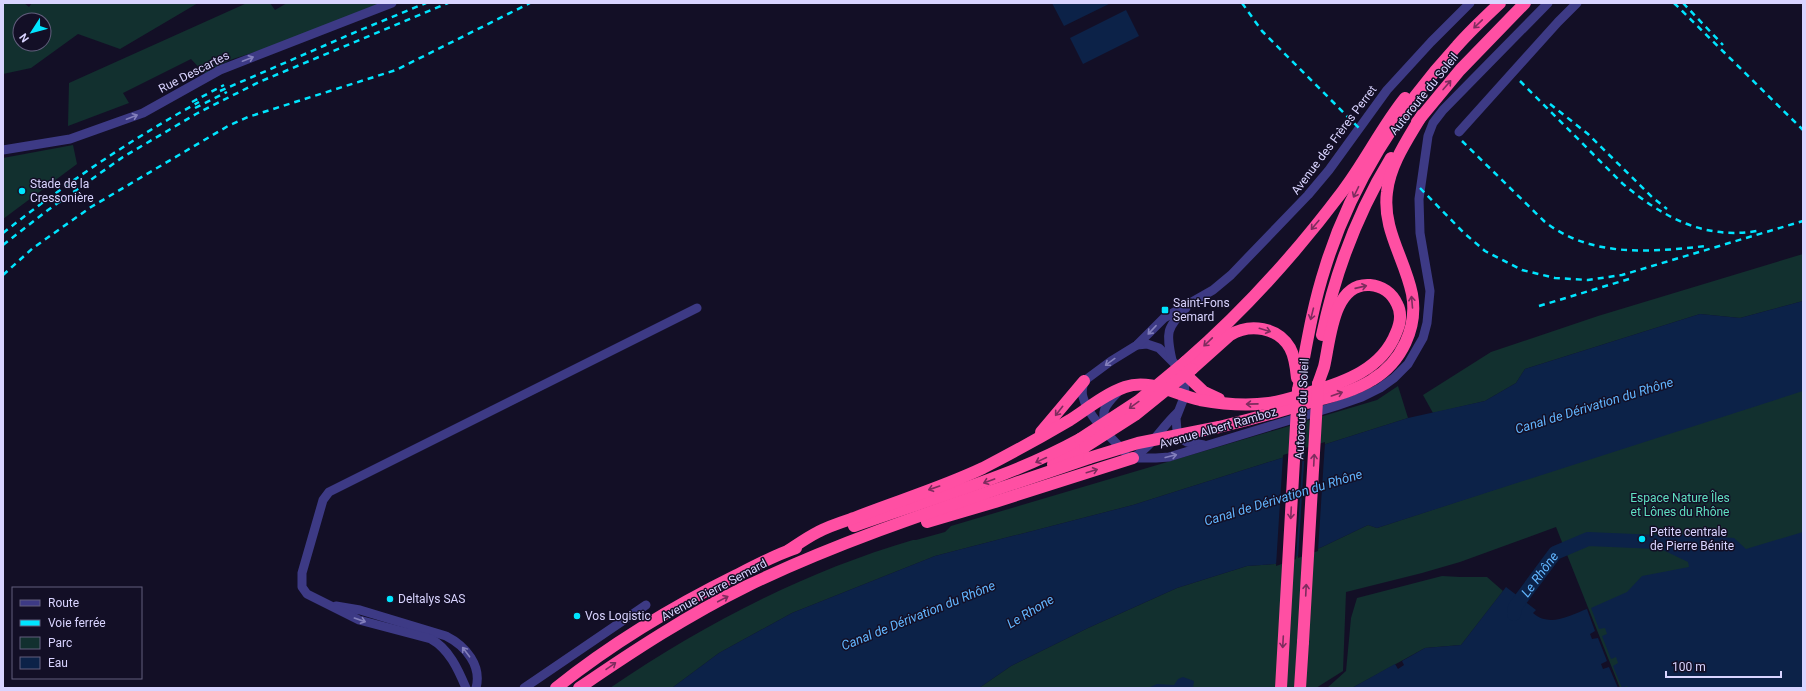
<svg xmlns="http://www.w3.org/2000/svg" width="1806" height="691" font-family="Roboto,sans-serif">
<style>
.green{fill:#12302f;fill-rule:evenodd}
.water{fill:#0c2248}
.pier{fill:#130f26}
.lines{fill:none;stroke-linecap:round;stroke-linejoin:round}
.river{stroke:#0c2248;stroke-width:14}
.minor{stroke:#3d3a85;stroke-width:9}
.highway{stroke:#ff4fa3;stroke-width:12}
.rail{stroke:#00e5ff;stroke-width:2.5;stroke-dasharray:6 5;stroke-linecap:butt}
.highway-bridge{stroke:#ff4fa3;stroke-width:12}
.oneway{stroke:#7d2c5e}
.oneway2{stroke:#837fbc}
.poi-dot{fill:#00e5ff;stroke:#130f26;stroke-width:1.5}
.labels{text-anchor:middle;stroke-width:3;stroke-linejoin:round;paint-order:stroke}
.street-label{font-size:12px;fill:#d9d4ff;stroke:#130f26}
.poi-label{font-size:12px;fill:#d9d4ff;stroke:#130f26;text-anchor:start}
.park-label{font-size:12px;fill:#5fe0c0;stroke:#130f26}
.water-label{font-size:13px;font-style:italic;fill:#62b6ff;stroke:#130f26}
</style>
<rect width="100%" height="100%" fill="#130f26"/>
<g class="green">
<path d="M3,3H24L29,7L32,3H198L120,49L78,34L31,68L3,74ZM20,20H44V44H20Z"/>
<path d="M247,3H270L275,10L287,3H383L279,44L230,60L205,74L191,59L123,93L129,103L68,126L69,83Z"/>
<path d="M73,145L77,164L3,219V158Z"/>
<path d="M1803,254V301L1740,318L1700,314L1525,369L1516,383L1485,401L1433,413L1423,395L1491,352L1598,316Z"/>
<path d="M1803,337V688H1620L1556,527L1460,562L1422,573L1346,592L1343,671L1316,688H979L1011,666L1088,628L1177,588L1247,566L1275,564L1322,547L1368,525L1377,528L1536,476Z"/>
<path d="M1398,386L1408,418L1133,505L935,556L792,613L719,653L672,688H610C704,624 804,572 913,540H916L945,532L951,526L1377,400Z"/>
<path d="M1442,576L1460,577H1487L1503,591L1461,645L1425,648L1352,688H1327L1346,671L1351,618L1357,598Z"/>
</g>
<g class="water">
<path d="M1052,3H1111L1064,26Z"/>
<path d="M1126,10L1139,36L1083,64L1070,38Z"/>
<path d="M1803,301V391L1377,528L1368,525L1322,547L1275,564L1247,566L1177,588L1088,628L1011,666L979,688H672L719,653L792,613L935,556L1133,505L1408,418L1485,401L1516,383L1525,369L1700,314L1740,318Z"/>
<path d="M1803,532V688H1628L1627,686L1622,688L1613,666L1618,663L1616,657L1611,659L1602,636L1607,634L1605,628L1599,629L1591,608L1627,592L1642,576L1689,567L1688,562L1661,549L1662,533L1734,538L1746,549Z"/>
<path d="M1506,587L1536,610L1533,613C1550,628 1570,615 1587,609L1595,631L1590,634L1592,639L1598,638L1607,661L1601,664L1603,669L1609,667L1618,688H1352L1395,664L1398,669L1404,665L1402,661L1425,648L1461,645Z"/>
<path d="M1183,677L1194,681L1193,688H1148L1157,684L1174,685L1178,679Z"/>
</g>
<g class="pier">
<path d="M1325,442L1318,551L1298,558L1305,448Z"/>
<path d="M1303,449L1296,559L1276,566L1283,455Z"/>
</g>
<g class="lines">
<path class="river" id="s1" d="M1514,614L1515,607L1555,553L1588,539L1681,543"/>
<g class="minor">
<path d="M1459,132L1558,22L1577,3"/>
<path d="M3,150L70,139L143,113L220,70L392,3"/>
<path d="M1137,345L1147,344L1159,348L1184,373L1185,395L1176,418L1177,431L1180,438L1187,442L1204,445"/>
<path d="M1172,360C1166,333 1166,328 1186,308"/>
<path d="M1106,428C1100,409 1106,405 1119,391"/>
<path d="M1125,452C1112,439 1087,415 1083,397C1081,391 1083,386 1084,381L1111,361L1137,345L1164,318L1213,290L1231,275L1308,195L1329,170L1387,90L1431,42L1470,3"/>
<path d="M1133,458H1156L1169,457L1336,406L1362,397L1380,388L1394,378L1408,364L1423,338L1427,323L1430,291L1420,233L1419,199L1428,136L1433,123L1443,110L1548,3"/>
<path d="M1133,458C1152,446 1161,428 1177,413"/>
<path d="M336,606L360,610L446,636C466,646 482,666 476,688"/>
<path d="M466,688C458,669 449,649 431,639L359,620L307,594L302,587V573L323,500L329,492L697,308"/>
<path d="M524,688L646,605"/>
</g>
<g class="highway">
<path d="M1417,122L1460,70L1525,3"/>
<path d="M1322,335C1335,273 1358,212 1391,158"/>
<path d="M1185,362C1243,312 1296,253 1342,192C1365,162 1381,128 1405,98"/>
<path d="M1192,369L1230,335C1250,323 1278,327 1290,348C1295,357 1296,368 1297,378"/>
<path d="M1184,373L1204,392L1219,399"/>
<path d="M1298,390C1306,349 1312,308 1325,268C1350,186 1399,109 1457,46C1470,31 1485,17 1500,3"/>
<path d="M1219,427C1249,420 1278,412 1307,403C1329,397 1353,392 1372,380C1402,362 1418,327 1412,294C1405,259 1382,229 1387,192C1390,164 1408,139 1422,115"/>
<path d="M1041,432L1084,381"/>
<path d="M1053,464L1085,447"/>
<path d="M927,522L995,502L1133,458"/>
<path d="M854,526C932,498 1007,479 1080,439"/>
<path d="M789,550C798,544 808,537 818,532C829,526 842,522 854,518C897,501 941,488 983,468C1012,453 1041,437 1070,420C1087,409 1105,394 1125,387C1150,378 1176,395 1200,400C1222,404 1247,406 1269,403C1283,401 1297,396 1311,392C1345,382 1382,369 1396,333C1400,324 1402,313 1397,304C1392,293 1382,286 1370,285C1332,282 1330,343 1324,367C1322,373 1320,378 1318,384"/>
<path d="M556,688C611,644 674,606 737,575C756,565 775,555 796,548"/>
<path d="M579,688C633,651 688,615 747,586C857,533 974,498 1089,458"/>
<path d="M1300,688L1303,642"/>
</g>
<g class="rail">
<path d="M1242,3L1262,31L1359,128"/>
<path d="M1674,3L1803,130"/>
<path d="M1683,3L1723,45"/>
<path d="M1520,81L1623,184C1663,217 1704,240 1757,231"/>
<path d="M220,91L358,31L426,3"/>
<path d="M192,102L224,85"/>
<path d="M1550,104L1588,134L1652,197L1667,209"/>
<path d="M195,108L227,92"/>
<path d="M1462,141L1545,222C1592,258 1651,252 1706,246"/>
<path d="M1420,188L1464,233L1485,251L1522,270L1555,278L1588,280L1622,275L1803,221"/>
<path d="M3,233C65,184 130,140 199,102"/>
<path d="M3,245L48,210L123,157L196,114L259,82L448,3"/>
<path d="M3,275L33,248L91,207L228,126L248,117L396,70L530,3"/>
<path d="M1539,306L1629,279"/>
</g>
<g class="highway-bridge">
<path d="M1080,439L1138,401L1185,362"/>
<path d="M1085,447L1135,415L1192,369"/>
<path d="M1089,458L1138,443L1219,427"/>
<path d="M1303,642L1318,384"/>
<path d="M1281,688L1298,390"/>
</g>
</g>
<defs><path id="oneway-shaft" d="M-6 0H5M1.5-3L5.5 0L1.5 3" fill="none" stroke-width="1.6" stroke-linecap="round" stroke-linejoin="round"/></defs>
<g class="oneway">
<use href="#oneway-shaft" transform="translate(1478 24) rotate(136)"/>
<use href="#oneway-shaft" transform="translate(1447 85) rotate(-49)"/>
<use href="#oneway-shaft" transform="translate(1356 192) rotate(116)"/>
<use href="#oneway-shaft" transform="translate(1315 225) rotate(130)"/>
<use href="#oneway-shaft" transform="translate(1361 287) rotate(-13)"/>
<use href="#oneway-shaft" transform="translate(1412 302) rotate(-95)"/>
<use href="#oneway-shaft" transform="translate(1312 314) rotate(104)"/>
<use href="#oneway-shaft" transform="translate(1265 330) rotate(17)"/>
<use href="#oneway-shaft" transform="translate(1208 342) rotate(136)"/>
<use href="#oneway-shaft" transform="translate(1337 394) rotate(-19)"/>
<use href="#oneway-shaft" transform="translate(1252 404) rotate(179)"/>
<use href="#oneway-shaft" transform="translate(1134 405) rotate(144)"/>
<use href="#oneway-shaft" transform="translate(1059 411) rotate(128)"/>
<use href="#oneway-shaft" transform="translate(1041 460) rotate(155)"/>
<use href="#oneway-shaft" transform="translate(1314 460) rotate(-87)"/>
<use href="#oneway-shaft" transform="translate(1092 471) rotate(-17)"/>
<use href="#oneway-shaft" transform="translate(989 481) rotate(160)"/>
<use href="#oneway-shaft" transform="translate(934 488) rotate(161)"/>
<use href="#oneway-shaft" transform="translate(1291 513) rotate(93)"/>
<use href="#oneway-shaft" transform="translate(1306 590) rotate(-87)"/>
<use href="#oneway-shaft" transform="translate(723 599) rotate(-28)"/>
<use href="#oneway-shaft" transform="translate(1283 642) rotate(93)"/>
<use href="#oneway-shaft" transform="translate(611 666) rotate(-35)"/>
</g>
<g class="oneway2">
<use href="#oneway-shaft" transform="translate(248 59) rotate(-21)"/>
<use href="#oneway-shaft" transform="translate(132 117) rotate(-21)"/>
<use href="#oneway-shaft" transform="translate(1152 330) rotate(133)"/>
<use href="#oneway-shaft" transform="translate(1110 362) rotate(144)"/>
<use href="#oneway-shaft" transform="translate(1171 456) rotate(-14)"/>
<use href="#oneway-shaft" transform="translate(360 620) rotate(19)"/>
<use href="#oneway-shaft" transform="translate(466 652) rotate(-127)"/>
</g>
<g class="poi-dot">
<circle cx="22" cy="191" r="4"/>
<rect x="1161" y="306" width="8" height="8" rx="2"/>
<circle cx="1642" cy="539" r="4"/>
<circle cx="390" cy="599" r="4"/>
<circle cx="577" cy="616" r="4"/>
</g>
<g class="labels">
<g class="street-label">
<text transform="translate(194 72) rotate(-27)" y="4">Rue Descartes</text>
<text transform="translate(1424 94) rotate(-51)" y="4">Autoroute du Soleil</text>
<text transform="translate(1334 140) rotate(-53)" y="4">Avenue des Frères Perret</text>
<text transform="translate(1302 409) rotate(-87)" y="4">Autoroute du Soleil</text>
<text transform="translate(1218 428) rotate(-16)" y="4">Avenue Albert Ramboz</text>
<text transform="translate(714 590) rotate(-28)" y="4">Avenue Pierre Semard</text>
</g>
<g class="poi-label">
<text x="30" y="188">Stade de la<tspan x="30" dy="14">Cressonière</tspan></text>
<text x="1173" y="307">Saint-Fons<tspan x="1173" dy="14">Semard</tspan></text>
<text x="1650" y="536">Petite centrale<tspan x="1650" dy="14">de Pierre Bénite</tspan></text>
<text x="398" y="603">Deltalys SAS</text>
<text x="585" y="620">Vos Logistic</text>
</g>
<g class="park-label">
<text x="1680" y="502">Espace Nature Îles<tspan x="1680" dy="14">et Lônes du Rhône</tspan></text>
</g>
<g class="water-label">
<text transform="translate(1594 405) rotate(-17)" y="5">Canal de Dérivation du Rhône</text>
<text transform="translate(1283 497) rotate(-17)" y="5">Canal de Dérivation du Rhône</text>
<text dy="5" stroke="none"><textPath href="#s1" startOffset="48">Le Rhône</textPath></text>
<text transform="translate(1030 611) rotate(-31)" y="5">Le Rhone</text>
<text transform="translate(918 615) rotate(-22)" y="5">Canal de Dérivation du Rhône</text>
</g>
</g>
<rect width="1806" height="691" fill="none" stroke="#d9d4ff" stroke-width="8"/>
<rect x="12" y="587" width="130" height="92" fill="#130f26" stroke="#625e7d"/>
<rect x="20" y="600" width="20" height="6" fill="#3d3a85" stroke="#625e7d"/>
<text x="48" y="607" font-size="12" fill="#d9d4ff">Route</text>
<rect x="20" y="620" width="20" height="6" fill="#00e5ff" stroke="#625e7d"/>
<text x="48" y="627" font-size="12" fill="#d9d4ff">Voie ferrée</text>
<rect x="20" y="637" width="20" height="12" fill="#12302f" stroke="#625e7d"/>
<text x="48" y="647" font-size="12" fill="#d9d4ff">Parc</text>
<rect x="20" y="657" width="20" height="12" fill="#0c2248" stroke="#625e7d"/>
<text x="48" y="667" font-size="12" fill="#d9d4ff">Eau</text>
<g transform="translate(32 32) rotate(234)"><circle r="19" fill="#130f26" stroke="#625e7d"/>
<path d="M0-3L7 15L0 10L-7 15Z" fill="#00e5ff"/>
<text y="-6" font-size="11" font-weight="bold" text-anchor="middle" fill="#d9d4ff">N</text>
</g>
<path d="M1666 671v6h115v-6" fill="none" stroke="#d9d4ff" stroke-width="2"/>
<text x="1672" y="671" font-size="12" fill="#d9d4ff" stroke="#130f26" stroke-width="3" paint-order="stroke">100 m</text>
</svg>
